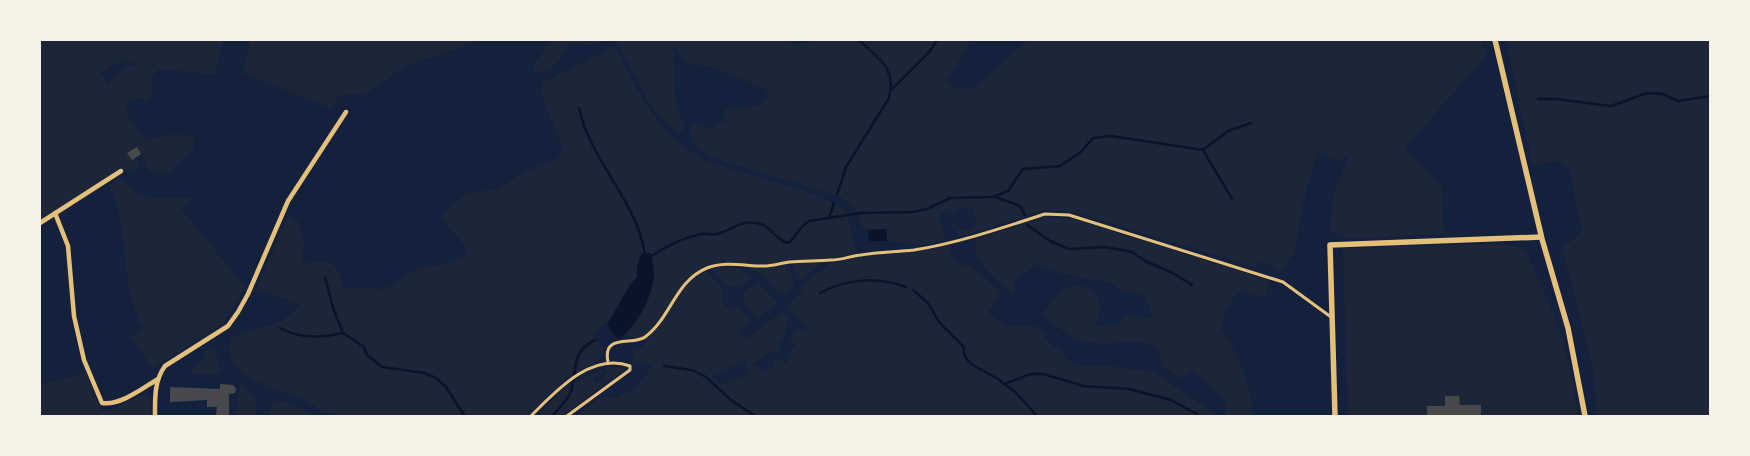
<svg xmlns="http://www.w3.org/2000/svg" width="1750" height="456" font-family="'PT Sans',sans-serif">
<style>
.green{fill:#1d2539;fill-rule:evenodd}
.water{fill:#0b132b}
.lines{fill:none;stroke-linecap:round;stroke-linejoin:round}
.stream{stroke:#0b132b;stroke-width:2.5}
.building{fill:#48494c}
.pedestrian{stroke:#e5c07b;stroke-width:3}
.minor{stroke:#e5c07b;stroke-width:4.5}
.tertiary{stroke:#e5c07b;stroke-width:5.5}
</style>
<rect width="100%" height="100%" fill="#14213d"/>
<g class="green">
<path d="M40,40H223L215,75L159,69L151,77L153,88L151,97L144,100L140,98L129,100L125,111L145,141C159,135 180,132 194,138V148L168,173L149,171L142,154L135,159L140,164L136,173L121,168L40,221ZM124,59L135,62L136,66H125L123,72L111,78L108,84L100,73Z"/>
<path d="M250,40H481L405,66L367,93L346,94L338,97L332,109L243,73Z"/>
<path d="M552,40H606L591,45L571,44L551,69L534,73L532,67Z"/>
<path d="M616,40H790L792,44L798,46L813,40H971L947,81L952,87L973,89L1028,40H1482L1486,55L1405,148L1442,187L1444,234L1344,239L1343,236L1331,232C1330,201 1336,185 1349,158L1344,155L1341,162L1317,152C1311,172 1306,193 1301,214C1296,236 1298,259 1277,273L1271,266L1259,261L1257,268L1071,211L1045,210L958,237L954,223L959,230C968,232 975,228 977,218L972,208L960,207L954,212V220L950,209L938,213L946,240L921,245L887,241L886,229L868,230L862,227L855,208L840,197L714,158C697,149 691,145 690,124L704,125L712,130L717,125L728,122L723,116L726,108C740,109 760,109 769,97L766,89L709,66L687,64L676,48H673L676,106L684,124L683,130L678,134L653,109Z"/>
<path d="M1506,40H1710V416H1597L1593,371L1562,248L1582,232L1569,168L1557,161L1533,166Z"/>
<path d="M615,46C636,89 653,127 695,154C725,174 836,191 848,216L857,253C828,260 797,261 767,265C741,267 715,259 693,276C677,288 671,306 660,322C656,328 649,333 643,338L623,336C634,327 652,292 654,277C654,270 652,261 651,253L637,266V277C618,298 617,318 593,335L605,353L600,357L597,364L564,380L527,416H339L331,412L325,414C317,408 309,402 299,398C273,386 222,377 230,339C254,326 283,329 300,304L257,289L288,216L299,222L305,244L302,254L303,264C326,259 342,261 342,288L385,289L420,267H437L467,254L463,244L441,217L466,193L497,189L523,173L559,157L563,148L541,95L542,83Z"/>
<path d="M119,178C127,181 129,190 137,193C153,200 175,197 193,198L181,209L245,287L223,324L153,368L131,337L144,328C117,286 132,228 109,185Z"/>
<path d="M1047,217L1073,219L1266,279L1269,286L1265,297L1239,290L1226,309L1221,329C1237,350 1254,389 1252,416H1224L1227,410L1222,395L1192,370L1181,379L1164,367L1156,347C1131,336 1116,347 1092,343C1074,340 1055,326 1041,315C1057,296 1069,275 1096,292L1101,307L1095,326L1119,324L1125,315L1148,318L1152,315L1144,296L1121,290L1112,283L1058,273L1035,264L1026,272L1014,278V294C996,277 972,267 976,239Z"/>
<path d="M1502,244L1520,247L1525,250C1552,308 1572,351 1577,416H1348L1343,248Z"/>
<path d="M949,245L953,258L959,265H969L1002,293L989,310L990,315L1009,326H1035L1043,331C1046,343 1051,346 1063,350L1065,357L1076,366H1112L1155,373L1213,412L1214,416H576L601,397L616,398L636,387L644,378L649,369L653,368V364L634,363L632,350L644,347L645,338L660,324L683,287L706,270L724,289C719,296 721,304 729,308L738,307L752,322L738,332L746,339L782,312L788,318L786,332L779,344L781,349L776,354L771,352L757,360L753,367L759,365L762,372L774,367L772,363L780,359L786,363L789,359L787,357L796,345L789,339L798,327L803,332L808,328L787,307L800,293L805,283L831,263L861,257L916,252ZM744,361L749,373L720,385L711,376Z"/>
<path d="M812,262H822L801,280L797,279L793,264Z"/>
<path d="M727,265L739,268L753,277L740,287L732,285L727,286L710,268Z"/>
<path d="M785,265H789L794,286L786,294L775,290L764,275L745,267L766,268Z"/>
<path d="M758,283L777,303L757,318L743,303L744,293Z"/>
<path d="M212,348L218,358L221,374L197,375L189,372L204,359L206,351Z"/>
<path d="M609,366L626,369L606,383L603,378L607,372L605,370L600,373L599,371Z"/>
<path d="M597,372L598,375L592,379L596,383L601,380L604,385L563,416H536L568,385Z"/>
<path d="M86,373L101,410C117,412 131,395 147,395L151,400V416H40V385Z"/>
<path d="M241,381C252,392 259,400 255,416H236Z"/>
<path d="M276,400L300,407L313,416H271L269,407Z"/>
</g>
<g class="water">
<path d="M886,229L887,241H869L868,230Z"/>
<path d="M651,253C652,260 654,269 654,276C652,297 636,329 618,339L607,325L630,285L637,277V266L641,254Z"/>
</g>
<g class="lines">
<g class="stream">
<path d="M891,90L930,51L937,40"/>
<path d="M1538,99H1555L1611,106L1647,93L1663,94L1678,101L1710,96"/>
<path d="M579,108C590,161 637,200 645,255"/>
<path d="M1203,150L1228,131L1251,123"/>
<path d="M837,195L846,167L889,98C897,68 878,58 859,40"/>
<path d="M995,197L1020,206L1025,215"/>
<path d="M829,218L834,203"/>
<path d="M1027,225L1050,241L1069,249L1105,247L1132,252L1145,261L1173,273L1192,285"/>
<path d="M649,258C664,247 683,238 701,234C706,233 712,235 717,234C732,231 737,220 757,223C771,225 776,241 788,243C797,237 799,226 809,221L861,213L913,212L927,209L950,198L993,197L1008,191L1023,169L1060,166L1081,152L1093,138L1111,136L1203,150L1232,199"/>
<path d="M325,277L333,308L343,333"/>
<path d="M913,290L928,303L939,322L963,346L965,357L971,364L998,379L1016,393L1037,416"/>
<path d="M820,293C846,279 877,276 906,287"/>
<path d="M280,328C300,339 321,338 343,333L364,347L367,355L382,367L424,373L436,378L446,387L464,415"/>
<path d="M664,366L692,370L706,377L731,400L755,416"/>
<path d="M1004,384L1031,374H1043L1084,386L1129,389L1171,400L1197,414"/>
<path d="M552,416C558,409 569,399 571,391C578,369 570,352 595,340"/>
</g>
</g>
<g class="building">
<path d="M137,147L141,154L132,160L127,153Z"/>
<path d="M220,384L233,385L236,389L235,393L229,394V416H216L217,407H207V400L170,402V387L220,389Z"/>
<path d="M1445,396H1459L1460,405H1481V416H1427V406H1445Z"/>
</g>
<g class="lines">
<g class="pedestrian">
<path d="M608,362C602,333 633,346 645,337C671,318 675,281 707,268C725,261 745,266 764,266C772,266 781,263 790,262C804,261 817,261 831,260C841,260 851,256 861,255C878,252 896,252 914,250C958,243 1002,228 1045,214L1069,215L1283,282L1331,317"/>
<path d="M531,416C556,391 591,352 630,366V370L567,416"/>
</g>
<g class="minor">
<path d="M55,213L68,246L74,316L84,360L102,403C120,406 143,388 158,379"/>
<path d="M40,223L121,171"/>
<path d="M155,416C155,399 154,381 165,366L228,326L238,312L248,294L288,201L346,112"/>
</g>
<g class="tertiary">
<path d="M1495,40L1542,239L1568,328L1585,416"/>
<path d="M1335,416L1330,245L1541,237"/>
</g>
</g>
<rect width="1750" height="456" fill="none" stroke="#f6f1e7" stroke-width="82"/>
</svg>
